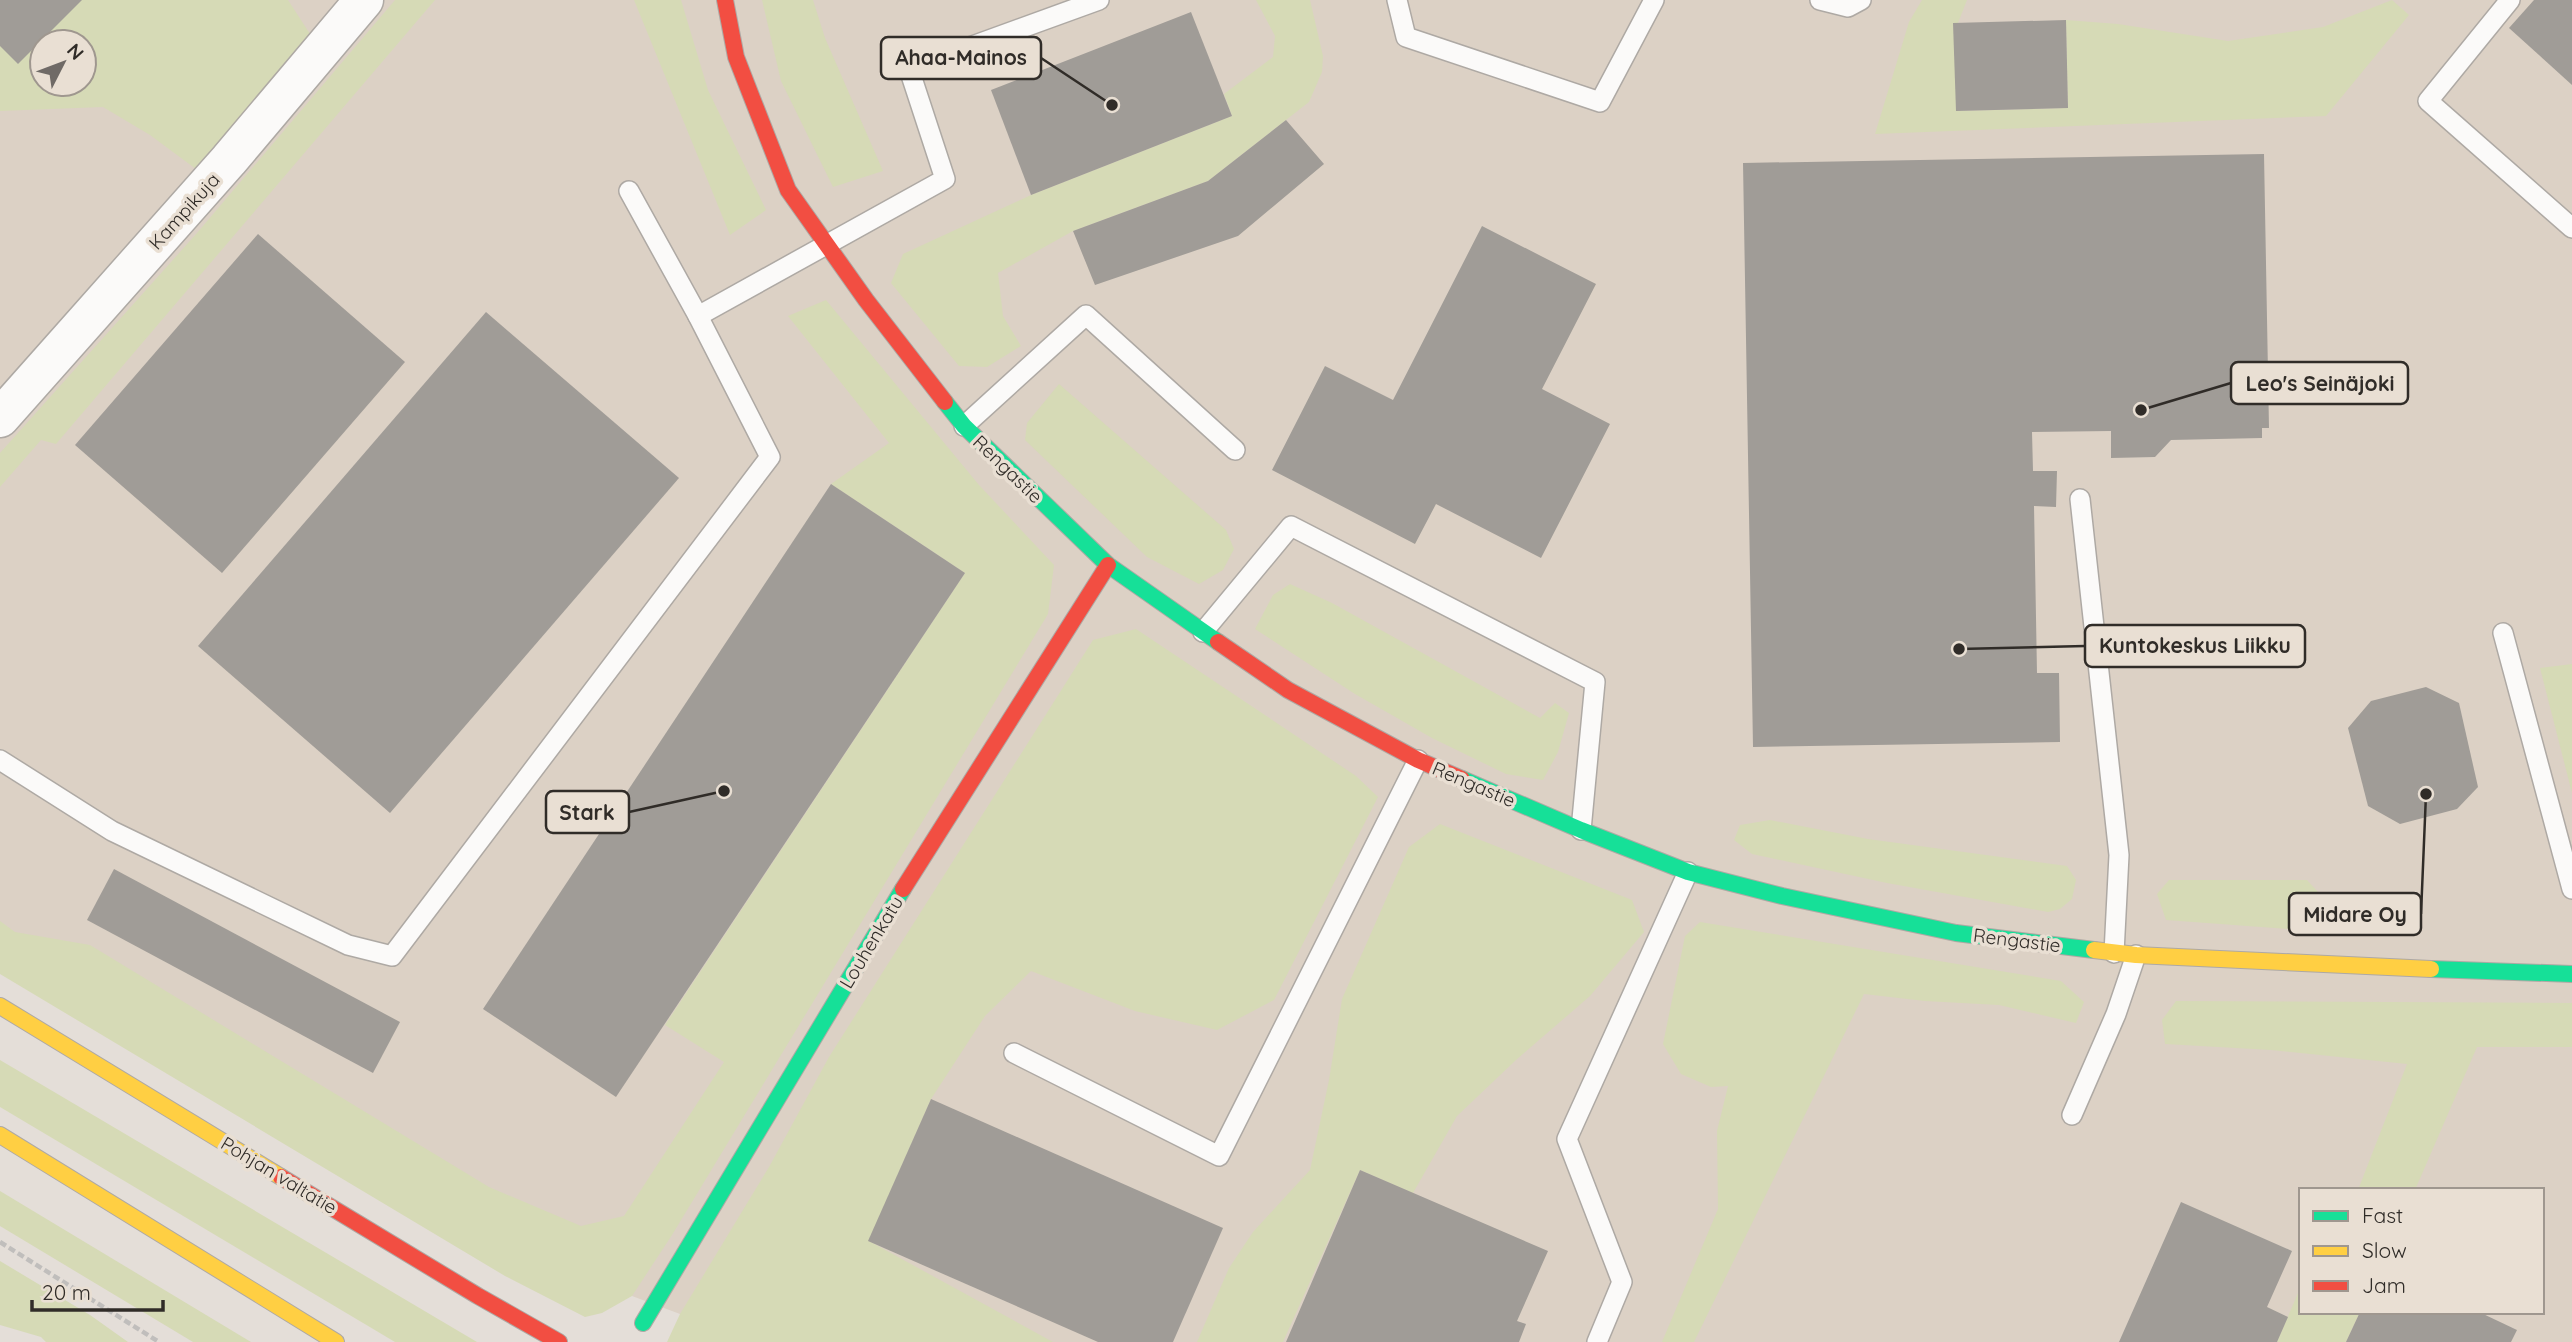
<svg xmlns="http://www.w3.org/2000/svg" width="2572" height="1342" font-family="Quicksand,sans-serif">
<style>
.built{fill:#dcd1c5;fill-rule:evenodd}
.green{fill:#d6dab6;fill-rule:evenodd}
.building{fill:#a09c97}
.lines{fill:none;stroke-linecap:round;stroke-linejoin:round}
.lane-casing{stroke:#aea9a4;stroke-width:22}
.street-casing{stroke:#aea9a4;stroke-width:41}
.fast-casing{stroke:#aea9a4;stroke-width:18}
.slow-casing{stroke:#aea9a4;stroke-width:18}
.jam-casing{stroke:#aea9a4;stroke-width:18}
.path{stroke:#c0bebc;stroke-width:4.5;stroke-dasharray:7 3.5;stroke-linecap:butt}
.lane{stroke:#fbfaf9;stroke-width:19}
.street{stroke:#fbfaf9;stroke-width:38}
.fast{stroke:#16e098;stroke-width:16}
.slow{stroke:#ffcf43;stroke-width:16}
.jam{stroke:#f24e42;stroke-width:16}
.labels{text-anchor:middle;stroke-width:7;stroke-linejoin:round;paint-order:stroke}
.street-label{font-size:19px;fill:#302c28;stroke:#e9dfd3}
.leader{fill:none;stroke:#302c28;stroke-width:2.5}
.callout-dot{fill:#302c28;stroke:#e9dfd3;stroke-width:2.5}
.callout{fill:#e9dfd3;stroke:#302c28;stroke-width:2.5}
.callout-label{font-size:21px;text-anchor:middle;font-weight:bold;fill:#302c28}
</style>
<rect width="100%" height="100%" fill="#e4ded8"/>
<path class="built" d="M0,0H2572V1342H726L680,1314L632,1296L0,927ZM42,42H84V84H42ZM2301,1190H2542V1312H2301Z"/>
<g class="green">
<path d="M0,0H288L312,37L200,172L150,135L103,107L0,111ZM42,42H84V84H42Z"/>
<path d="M395,0H435L56,444L41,440L0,487V453L197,233Z"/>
<path d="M634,0H681L708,90L766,210L730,235Z"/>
<path d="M762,0H813L825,38L883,171L833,187L781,81Z"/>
<path d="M1256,0H1310L1323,56L1322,72L1309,102L1208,181L1073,231L998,273L1003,316L1021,346L987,367L959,366L891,283L903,254L1031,195L1232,116L1224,94L1273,57L1275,36Z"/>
<path d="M1922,0H1967L1954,33L1957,111L2068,108L2066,20L2118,24L2228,41L2323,27L2392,0L2409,15L2326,116L1875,134L1909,22Z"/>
<path d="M826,300L979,485L1054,565L1048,614L672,1235L632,1296L602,1313L585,1317L505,1276L0,974V921L15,932L90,945L489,1187L581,1226L624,1216L724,1062L665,1025L965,573L831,484L889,443L788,316Z"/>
<path d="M1059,384L1226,530L1234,549L1223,570L1199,584L1147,557L1025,440L1027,423Z"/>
<path d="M1290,584L1332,603L1540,718L1555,703L1569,713L1558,752L1543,780L1506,774L1432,738L1355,694L1255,629L1273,595Z"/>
<path d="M1136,629L1356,776L1378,797L1274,1000L1217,1030L1135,1011L1031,971L985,1016L931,1099L869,1241L1053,1342H667L680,1314L769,1167L829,1057L1093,640Z"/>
<path d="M2572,664V793L2540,668Z"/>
<path d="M1770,820L1868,839L2067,866L2076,880L2072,899L2060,909L2048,912L1887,883L1752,854L1734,840L1740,825Z"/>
<path d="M1440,824L1632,900L1644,932L1590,996L1516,1060L1457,1116L1413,1193L1360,1170L1283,1342H1197L1229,1268L1253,1232L1310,1170L1329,1080L1342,999L1409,847Z"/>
<path d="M2169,880H2307L2329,904L2324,921L2316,931L2166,920L2157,894Z"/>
<path d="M1700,922L2061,981L2084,1002L2076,1023L1999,1005L1925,1001L1864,994L1694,1342H1662L1718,1209L1717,1131L1728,1086L1711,1087L1681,1074L1663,1044L1685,936Z"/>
<path d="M2176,1001L2572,1003V1047H2477L2415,1190H2358L2407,1064L2271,1050L2165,1044L2162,1020Z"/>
<path d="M0,1060L477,1342H395L0,1107Z"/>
<path d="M0,1191L251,1342H193L0,1226Z"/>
<path d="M0,1261L90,1315L128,1342H46L41,1337L0,1325Z"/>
<path d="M2301,1286V1312H2360L2346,1342H2277Z"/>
</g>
<g class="building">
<path d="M0,0H82L18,64L0,46Z"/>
<path d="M2534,0H2572V85L2509,28Z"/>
<path d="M1191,12L1232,116L1031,195L991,90Z"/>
<path d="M2066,20L2068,108L1956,111L1953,23Z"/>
<path d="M1286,120L1324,164L1238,236L1095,285L1073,231L1208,181Z"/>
<path d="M2264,154L2269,428H2262V438L2171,440L2155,457L2111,458V431L2032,432L2033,471H2057L2056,507L2034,506L2037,673H2059L2060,742L1753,747L1743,163Z"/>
<path d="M1482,226L1596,284L1542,389L1610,424L1541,558L1436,504L1415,544L1272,470L1325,366L1393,400Z"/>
<path d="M258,234L405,362L222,573L75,445Z"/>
<path d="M486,312L679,478L390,813L198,646Z"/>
<path d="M831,484L965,573L616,1097L483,1009Z"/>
<path d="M2426,687L2459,703L2478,787L2457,809L2400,824L2368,806L2348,728L2371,701Z"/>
<path d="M114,869L400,1022L373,1073L87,920Z"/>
<path d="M931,1099L1223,1228L1173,1342H1098L868,1241Z"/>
<path d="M1360,1170L1548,1251L1517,1321L1526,1324L1519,1342H1286Z"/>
<path d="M2181,1202L2292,1251L2267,1307L2288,1317L2277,1342H2119Z"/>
<path d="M2360,1312H2479L2517,1330L2511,1342H2346Z"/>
</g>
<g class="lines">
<defs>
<g id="lane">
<path d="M1397,0L1406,37L1600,102L1654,0"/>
<path d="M1820,0L1848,7L1861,0"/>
<path d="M2510,0L2428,101L2572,228"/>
<path d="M698,316L945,179L909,69L1099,0"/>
<path d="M964,426L1086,315L1235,450"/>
<path d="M2080,499L2119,855L2114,953"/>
<path d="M1203,632L1291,526L1595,682L1581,830"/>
<path d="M2503,633L2572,889"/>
<path d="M0,760L112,831L348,945L392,956L770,457L698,316L629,191"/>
<path d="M1014,1053L1219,1156L1418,760"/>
<path d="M2072,1115L2116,1014L2136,955"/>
<path d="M1597,1342L1622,1282L1567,1139L1688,872"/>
</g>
<path id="street" d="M0,418L229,160L364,0"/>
<g id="fast">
<path d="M945,402L964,426L1108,565L1218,642"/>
<path d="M1462,779L1581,830L1688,872L1782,896L1956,933L2094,950"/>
<path d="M2431,969L2572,974"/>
<path d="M643,1323L903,889"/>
</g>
<g id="slow">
<path d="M2094,950L2136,955L2431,969"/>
<path d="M0,1006L281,1177"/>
<path d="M0,1135L336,1342"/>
</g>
<g id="jam">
<path d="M725,0L736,57L788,190L866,300L945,402"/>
<path d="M1218,642L1288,690L1418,760L1462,779"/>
<path d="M903,889L1108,565"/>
<path d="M281,1177L478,1296L559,1342"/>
</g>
</defs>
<use href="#lane" class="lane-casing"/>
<use href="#street" class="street-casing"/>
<use href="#fast" class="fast-casing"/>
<use href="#slow" class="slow-casing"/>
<use href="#jam" class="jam-casing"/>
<path class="path" d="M0,1242L159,1342"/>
<use href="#lane" class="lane"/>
<use href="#street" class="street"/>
<use href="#fast" class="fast"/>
<use href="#slow" class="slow"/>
<use href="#jam" class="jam"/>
</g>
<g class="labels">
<g class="street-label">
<text transform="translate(184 211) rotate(-48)" y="7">Kampikuja</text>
<text transform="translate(1008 469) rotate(44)" y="7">Rengastie</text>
<text transform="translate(1474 784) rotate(23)" y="7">Rengastie</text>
<text transform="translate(2017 940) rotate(7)" y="7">Rengastie</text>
<text transform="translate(871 942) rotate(-59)" y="7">Louhenkatu</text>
<text transform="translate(279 1175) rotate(31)" y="7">Pohjan valtatie</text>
</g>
</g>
<path class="leader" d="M1112 105L1041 58M2141 410L2231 383M1959 649L2085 646M724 791L629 812M2426 794L2421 914"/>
<g class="callout-dot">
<circle cx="1112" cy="105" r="7"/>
<circle cx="2141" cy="410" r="7"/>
<circle cx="1959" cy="649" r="7"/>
<circle cx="724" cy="791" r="7"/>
<circle cx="2426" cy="794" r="7"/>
</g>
<g class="callout">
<rect x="881" y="37" width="160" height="42" rx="7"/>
<rect x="2231" y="362" width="177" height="42" rx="7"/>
<rect x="2085" y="625" width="220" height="42" rx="7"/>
<rect x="546" y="791" width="83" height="42" rx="7"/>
<rect x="2289" y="893" width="132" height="42" rx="7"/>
</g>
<g class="callout-label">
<text x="961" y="65">Ahaa-Mainos</text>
<text x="2320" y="391">Leo's Seinäjoki</text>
<text x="2195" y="653">Kuntokeskus Liikku</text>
<text x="587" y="820">Stark</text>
<text x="2355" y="922">Midare Oy</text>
</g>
<rect x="2299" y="1188" width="245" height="126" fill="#e9dfd3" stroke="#9f978f" stroke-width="2"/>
<rect x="2313" y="1211" width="35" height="10" fill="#16e098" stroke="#9f978f" stroke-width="2"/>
<text x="2362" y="1223" font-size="21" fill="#302c28">Fast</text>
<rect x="2313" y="1246" width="35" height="10" fill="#ffcf43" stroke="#9f978f" stroke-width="2"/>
<text x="2362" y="1258" font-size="21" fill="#302c28">Slow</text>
<rect x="2313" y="1281" width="35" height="10" fill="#f24e42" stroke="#9f978f" stroke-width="2"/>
<text x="2362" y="1293" font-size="21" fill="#302c28">Jam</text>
<g transform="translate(63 63) rotate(48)"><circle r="33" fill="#e9dfd3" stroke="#9f978f" stroke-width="2"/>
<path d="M0-5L12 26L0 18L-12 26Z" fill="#6f6a66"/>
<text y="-10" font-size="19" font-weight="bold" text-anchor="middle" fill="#302c28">N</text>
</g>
<path d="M32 1300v10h131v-10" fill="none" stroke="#302c28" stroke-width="3.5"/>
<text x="42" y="1300" font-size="21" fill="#302c28" stroke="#e9dfd3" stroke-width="5" paint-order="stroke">20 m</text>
</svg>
